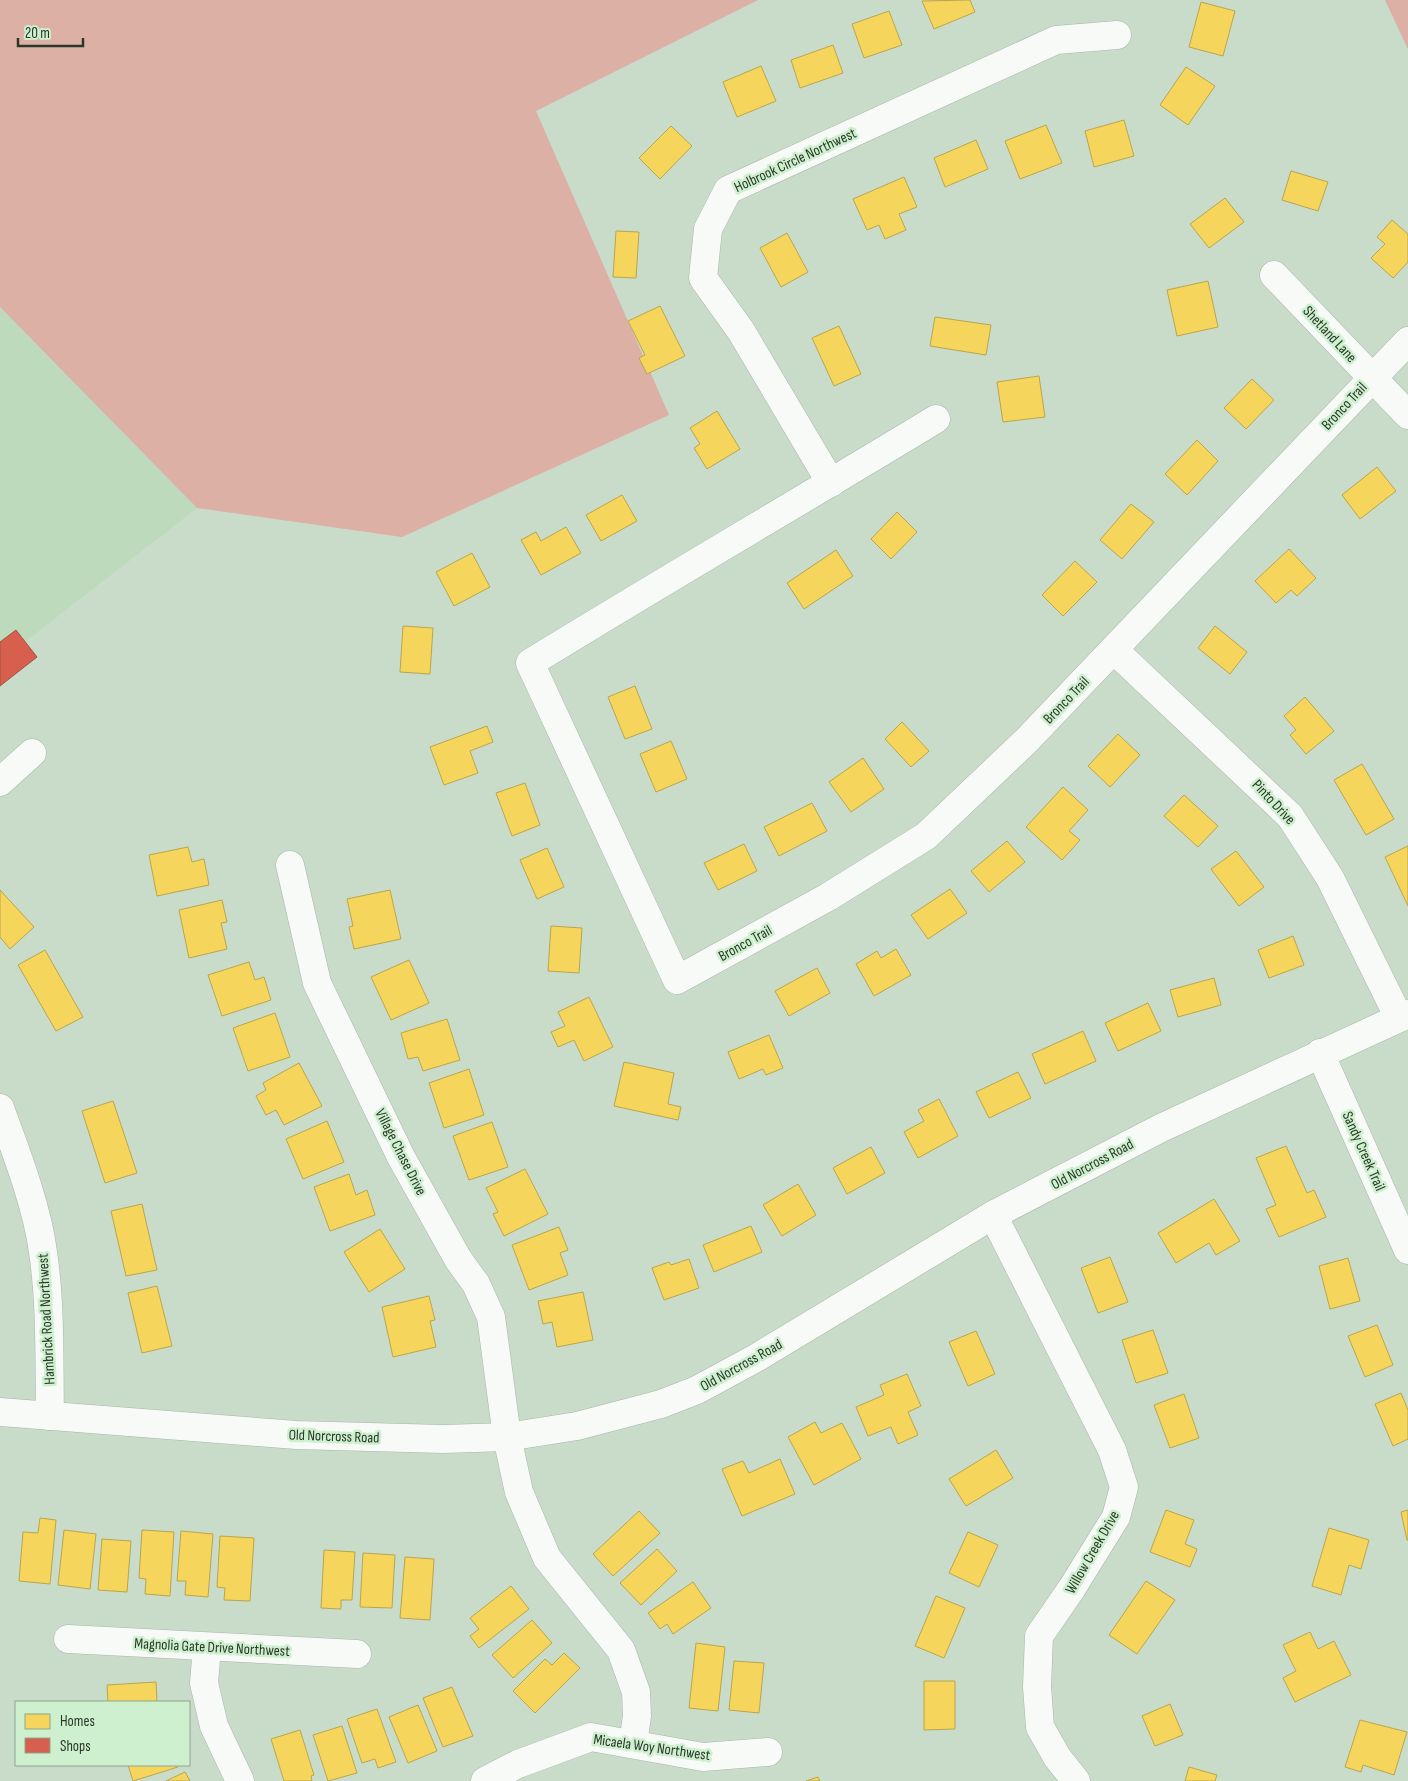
<svg xmlns="http://www.w3.org/2000/svg" width="1408" height="1781" font-family="'Sofia Sans Condensed',sans-serif">
<style>
.built{fill:#bddabd}
.green{fill:#dcb0a4}
.homes{fill:#f6d55c;stroke:#b9a64d}
.shops{fill:#d6604d;stroke:#a25442}
.lines{fill:none;stroke-linecap:round;stroke-linejoin:round}
.minor-casing{stroke:#a8b7a8;stroke-width:29}
.minor{stroke:#f7faf7;stroke-width:28}
.labels{text-anchor:middle;stroke-width:5;stroke-linejoin:round;paint-order:stroke}
.street-label{font-size:15px;fill:#2a372a;stroke:#cef0ce}
</style>
<rect width="100%" height="100%" fill="#c9dbc9"/>
<path class="built" d="M0,307L197,508L0,661Z"/>
<g class="green">
<path d="M0,0H758L536,111L669,415L402,537L197,508L0,307Z"/>
<path d="M1385,0H1408V49Z"/>
</g>
<g class="homes">
<path d="M970,0L975,12L934,29L922,1Z"/>
<path d="M1201,2L1235,11L1223,56L1189,47Z"/>
<path d="M889,11L902,45L864,58L852,24Z"/>
<path d="M833,45L843,73L800,88L791,60Z"/>
<path d="M761,66L776,101L737,117L723,82Z"/>
<path d="M1186,67L1215,86L1188,125L1160,105Z"/>
<path d="M1124,120L1134,156L1094,167L1085,131Z"/>
<path d="M1046,125L1062,163L1020,179L1005,141Z"/>
<path d="M671,126L692,146L660,179L639,158Z"/>
<path d="M976,140L988,169L945,187L934,158Z"/>
<path d="M1291,171L1328,182L1318,211L1282,200Z"/>
<path d="M904,177L917,207L899,214L906,230L885,239L879,225L867,230L853,199Z"/>
<path d="M1225,198L1244,222L1209,248L1190,224Z"/>
<path d="M1392,220L1408,234V262L1393,278L1371,258L1385,244L1377,237Z"/>
<path d="M616,231L639,232L636,278L613,277Z"/>
<path d="M787,233L808,272L781,287L760,248Z"/>
<path d="M1208,281L1218,327L1177,336L1167,290Z"/>
<path d="M660,306L685,356L647,374L639,358L645,355L628,321Z"/>
<path d="M935,317L991,325L986,355L930,346Z"/>
<path d="M839,326L861,374L834,386L812,338Z"/>
<path d="M1039,376L1045,417L1003,422L997,382Z"/>
<path d="M1252,379L1274,400L1246,429L1224,408Z"/>
<path d="M717,411L740,449L707,469L694,448L700,444L690,428Z"/>
<path d="M1197,440L1218,461L1187,495L1165,474Z"/>
<path d="M1377,467L1396,491L1360,519L1342,495Z"/>
<path d="M622,495L637,521L601,541L586,515Z"/>
<path d="M1131,504L1154,522L1122,559L1100,540Z"/>
<path d="M897,512L917,532L891,559L871,539Z"/>
<path d="M566,527L581,553L541,575L521,540L536,532L541,541Z"/>
<path d="M1289,549L1316,578L1297,596L1291,590L1276,603L1255,581Z"/>
<path d="M836,550L853,576L804,609L787,583Z"/>
<path d="M472,553L490,587L454,606L436,572Z"/>
<path d="M1075,561L1097,582L1063,616L1042,595Z"/>
<path d="M403,626L433,628L430,674L400,672Z"/>
<path d="M1215,626L1247,652L1230,674L1198,648Z"/>
<path d="M635,686L652,729L625,739L608,697Z"/>
<path d="M1305,697L1334,731L1306,754L1290,735L1296,730L1284,716Z"/>
<path d="M902,722L929,751L911,767L885,739Z"/>
<path d="M487,726L493,742L470,751L478,773L444,785L430,747Z"/>
<path d="M1118,734L1140,755L1110,787L1088,766Z"/>
<path d="M671,741L687,779L656,792L640,754Z"/>
<path d="M863,758L884,789L851,812L829,782Z"/>
<path d="M1362,764L1394,819L1366,835L1334,780Z"/>
<path d="M525,783L540,825L512,836L496,793Z"/>
<path d="M1063,787L1088,810L1069,831L1080,840L1062,860L1026,827Z"/>
<path d="M1184,795L1218,826L1198,847L1164,816Z"/>
<path d="M812,803L827,831L779,856L764,827Z"/>
<path d="M1007,841L1025,862L989,892L971,871Z"/>
<path d="M744,844L757,871L718,890L704,863Z"/>
<path d="M1408,846V906L1385,857Z"/>
<path d="M188,847L192,862L204,859L209,885L157,896L149,855Z"/>
<path d="M547,848L564,887L537,899L520,860Z"/>
<path d="M1236,851L1264,887L1239,906L1211,869Z"/>
<path d="M950,889L967,913L928,939L911,915Z"/>
<path d="M0,890L34,927L10,949L0,937Z"/>
<path d="M390,890L401,939L354,949L349,927L353,926L347,899Z"/>
<path d="M222,900L227,922L221,923L227,949L189,958L179,910Z"/>
<path d="M551,926L582,928L579,973L548,971Z"/>
<path d="M1293,936L1304,965L1269,978L1258,950Z"/>
<path d="M896,949L911,975L874,996L856,964L877,951L881,958Z"/>
<path d="M45,950L83,1017L56,1031L18,965Z"/>
<path d="M409,960L429,1003L391,1020L371,977Z"/>
<path d="M249,962L255,980L264,977L271,1000L222,1016L208,975Z"/>
<path d="M817,968L830,993L789,1016L775,991Z"/>
<path d="M1214,978L1221,1005L1178,1017L1170,990Z"/>
<path d="M589,997L613,1047L584,1061L574,1040L558,1047L551,1032L565,1026L558,1012Z"/>
<path d="M1148,1003L1161,1031L1118,1051L1105,1023Z"/>
<path d="M275,1013L290,1057L248,1071L233,1028Z"/>
<path d="M447,1019L460,1060L423,1071L418,1057L408,1059L401,1033Z"/>
<path d="M1083,1031L1096,1061L1045,1084L1032,1054Z"/>
<path d="M769,1035L783,1068L766,1075L763,1069L739,1079L728,1052Z"/>
<path d="M624,1062L674,1073L668,1104L681,1107L678,1120L614,1106Z"/>
<path d="M299,1063L322,1106L284,1125L276,1110L266,1115L256,1096L266,1090L263,1083Z"/>
<path d="M469,1069L484,1115L444,1128L429,1083Z"/>
<path d="M1018,1072L1031,1098L989,1118L976,1092Z"/>
<path d="M939,1099L958,1136L918,1158L904,1132L924,1121L918,1110Z"/>
<path d="M113,1101L137,1173L105,1183L82,1111Z"/>
<path d="M327,1121L344,1162L303,1179L286,1139Z"/>
<path d="M492,1122L508,1167L469,1180L453,1136Z"/>
<path d="M1286,1146L1307,1193L1314,1190L1326,1217L1279,1237L1266,1209L1276,1205L1256,1158Z"/>
<path d="M871,1147L885,1173L847,1194L833,1168Z"/>
<path d="M525,1169L548,1214L504,1236L493,1214L498,1212L486,1188Z"/>
<path d="M349,1174L356,1195L367,1190L375,1215L330,1231L314,1187Z"/>
<path d="M798,1184L816,1215L782,1236L763,1205Z"/>
<path d="M1214,1199L1240,1241L1216,1255L1209,1243L1176,1263L1158,1233Z"/>
<path d="M142,1204L157,1270L126,1276L111,1211Z"/>
<path d="M751,1226L762,1252L714,1272L703,1245Z"/>
<path d="M559,1227L568,1250L560,1253L568,1275L529,1290L512,1245Z"/>
<path d="M380,1229L405,1269L369,1292L344,1252Z"/>
<path d="M1110,1257L1128,1302L1098,1313L1081,1268Z"/>
<path d="M1348,1258L1360,1301L1330,1309L1319,1266Z"/>
<path d="M689,1259L699,1288L664,1300L652,1268L669,1262L671,1265Z"/>
<path d="M157,1286L172,1346L142,1353L128,1293Z"/>
<path d="M583,1292L593,1340L557,1347L552,1322L543,1324L538,1301Z"/>
<path d="M429,1296L435,1320L430,1321L436,1347L393,1357L382,1307Z"/>
<path d="M1377,1325L1393,1365L1365,1377L1348,1336Z"/>
<path d="M1153,1330L1168,1373L1136,1383L1122,1340Z"/>
<path d="M976,1331L995,1374L968,1386L949,1342Z"/>
<path d="M907,1374L921,1406L908,1412L918,1435L898,1444L891,1427L868,1436L856,1407L884,1395L880,1385Z"/>
<path d="M1401,1393L1408,1410V1439L1393,1446L1375,1404Z"/>
<path d="M1184,1394L1199,1438L1170,1448L1154,1405Z"/>
<path d="M815,1422L821,1433L842,1423L861,1459L814,1485L788,1437Z"/>
<path d="M996,1450L1013,1478L966,1506L949,1479Z"/>
<path d="M780,1459L795,1494L742,1516L722,1469L743,1461L749,1473Z"/>
<path d="M1166,1510L1194,1520L1185,1544L1197,1549L1190,1567L1150,1552Z"/>
<path d="M1408,1510V1540H1407L1401,1512Z"/>
<path d="M639,1511L660,1533L613,1576L593,1554Z"/>
<path d="M40,1518L56,1520L50,1584L19,1581L23,1532L38,1533Z"/>
<path d="M1329,1528L1369,1540L1361,1569L1349,1565L1341,1595L1312,1586Z"/>
<path d="M64,1530L96,1534L90,1589L58,1585Z"/>
<path d="M142,1530L174,1532L170,1596L145,1594L146,1579L139,1578Z"/>
<path d="M181,1531L213,1534L208,1597L185,1595L186,1581H177Z"/>
<path d="M968,1532L998,1545L979,1587L949,1573Z"/>
<path d="M220,1536L254,1538L250,1601L224,1600L225,1588L217,1587Z"/>
<path d="M102,1539L131,1541L127,1592L98,1590Z"/>
<path d="M657,1549L677,1571L641,1605L620,1583Z"/>
<path d="M324,1550L355,1552L352,1600H341V1609L321,1608Z"/>
<path d="M363,1553L395,1555L392,1608L360,1607Z"/>
<path d="M405,1557L434,1559L430,1620L400,1618Z"/>
<path d="M1146,1581L1175,1600L1137,1654L1109,1635Z"/>
<path d="M693,1582L711,1608L673,1634L667,1624L660,1629L648,1613Z"/>
<path d="M511,1586L529,1609L479,1648L470,1636L479,1629L470,1618Z"/>
<path d="M936,1596L965,1608L944,1658L915,1646Z"/>
<path d="M532,1620L552,1643L513,1678L492,1655Z"/>
<path d="M1310,1632L1318,1649L1334,1641L1351,1675L1295,1702L1283,1678L1296,1671L1283,1645Z"/>
<path d="M696,1643L725,1647L718,1711L689,1708Z"/>
<path d="M564,1653L580,1668L535,1713L513,1691L545,1659L552,1665Z"/>
<path d="M734,1661L764,1663L759,1713L729,1710Z"/>
<path d="M924,1681H955V1729L924,1730Z"/>
<path d="M156,1682L157,1702H108L107,1685Z"/>
<path d="M452,1687L473,1736L443,1747L423,1698Z"/>
<path d="M1170,1704L1183,1735L1155,1746L1142,1716Z"/>
<path d="M418,1705L437,1751L408,1763L389,1717Z"/>
<path d="M377,1709L396,1762L378,1768L375,1759L362,1763L347,1719Z"/>
<path d="M1360,1720L1407,1732L1394,1775L1363,1765L1361,1772L1345,1767Z"/>
<path d="M342,1726L357,1773L328,1781L313,1735Z"/>
<path d="M300,1730L314,1775L311,1776L312,1781H284L271,1739Z"/>
<path d="M128,1765H177L178,1767L133,1781Z"/>
<path d="M1189,1767L1217,1775L1215,1781H1185Z"/>
<path d="M185,1772L190,1781H166Z"/>
<path d="M818,1777L820,1781H806Z"/>
</g>
<path class="shops" d="M16,630L37,657L0,686V642Z"/>
<g class="lines">
<defs>
<g id="minor">
<path d="M1274,275L1408,415"/>
<path d="M936,419C801,501 665,580 530,663L677,980L828,897L926,836L1025,742L1408,341"/>
<path d="M831,483L741,331L703,278L708,229L728,190L1056,40L1117,35"/>
<path d="M1114,650L1290,816L1330,878L1399,1018"/>
<path d="M0,782L32,753"/>
<path d="M290,865L317,983L401,1157L458,1259L476,1284L491,1317L507,1437L519,1492L547,1558L621,1650L636,1692L637,1716L633,1744"/>
<path d="M1320,1053L1408,1250"/>
<path d="M0,1108C16,1152 37,1206 43,1252C51,1306 49,1362 50,1416"/>
<path d="M993,1215L1112,1450L1124,1487L1116,1517L1072,1588L1039,1636L1037,1687L1040,1727L1057,1757L1076,1781"/>
<path d="M0,1412L296,1435L443,1439L507,1437L577,1426L661,1404L697,1390L756,1358L993,1215L1161,1128L1408,1014"/>
<path d="M68,1639L357,1654"/>
<path d="M207,1647L204,1683L214,1726L240,1781"/>
<path d="M485,1781L518,1764L591,1737L703,1757L768,1752"/>
</g>
</defs>
<use href="#minor" class="minor-casing"/>
<use href="#minor" class="minor"/>
</g>
<g class="labels">
<g class="street-label">
<text transform="translate(795 160) rotate(-25)" y="5">Holbrook Circle Northwest</text>
<text transform="translate(1330 334) rotate(47)" y="5">Shetland Lane</text>
<text transform="translate(1344 406) rotate(-47)" y="5">Bronco Trail</text>
<text transform="translate(1066 700) rotate(-46)" y="5">Bronco Trail</text>
<text transform="translate(1274 802) rotate(47)" y="5">Pinto Drive</text>
<text transform="translate(745 943) rotate(-29)" y="5">Bronco Trail</text>
<text transform="translate(1364 1151) rotate(66)" y="5">Sandy Creek Trail</text>
<text transform="translate(401 1152) rotate(63)" y="5">Village Chase Drive</text>
<text transform="translate(1092 1164) rotate(-28)" y="5">Old Norcross Road</text>
<text transform="translate(46 1319) rotate(-93)" y="5">Hambrick Road Northwest</text>
<text transform="translate(741 1365) rotate(-29)" y="5">Old Norcross Road</text>
<text transform="translate(334 1436) rotate(2)" y="5">Old Norcross Road</text>
<text transform="translate(1092 1552) rotate(-60)" y="5">Willow Creek Drive</text>
<text transform="translate(212 1647) rotate(3)" y="5">Magnolia Gate Drive Northwest</text>
<text transform="translate(652 1747) rotate(8)" y="5">Micaela Woy Northwest</text>
</g>
</g>
<rect x="15" y="1701" width="175" height="65" fill="#cef0ce" stroke="#8ca68c"/>
<rect x="25" y="1714" width="25" height="15" fill="#f6d55c" stroke="#8ca68c"/>
<text x="60" y="1726" font-size="15" fill="#2a372a">Homes</text>
<rect x="25" y="1738" width="25" height="15" fill="#d6604d" stroke="#8ca68c"/>
<text x="60" y="1751" font-size="15" fill="#2a372a">Shops</text>
<path d="M18 38v8h65v-8" fill="none" stroke="#2a372a" stroke-width="2.5"/>
<text x="25" y="38" font-size="15" fill="#2a372a" stroke="#cef0ce" stroke-width="4" paint-order="stroke">20 m</text>
</svg>
